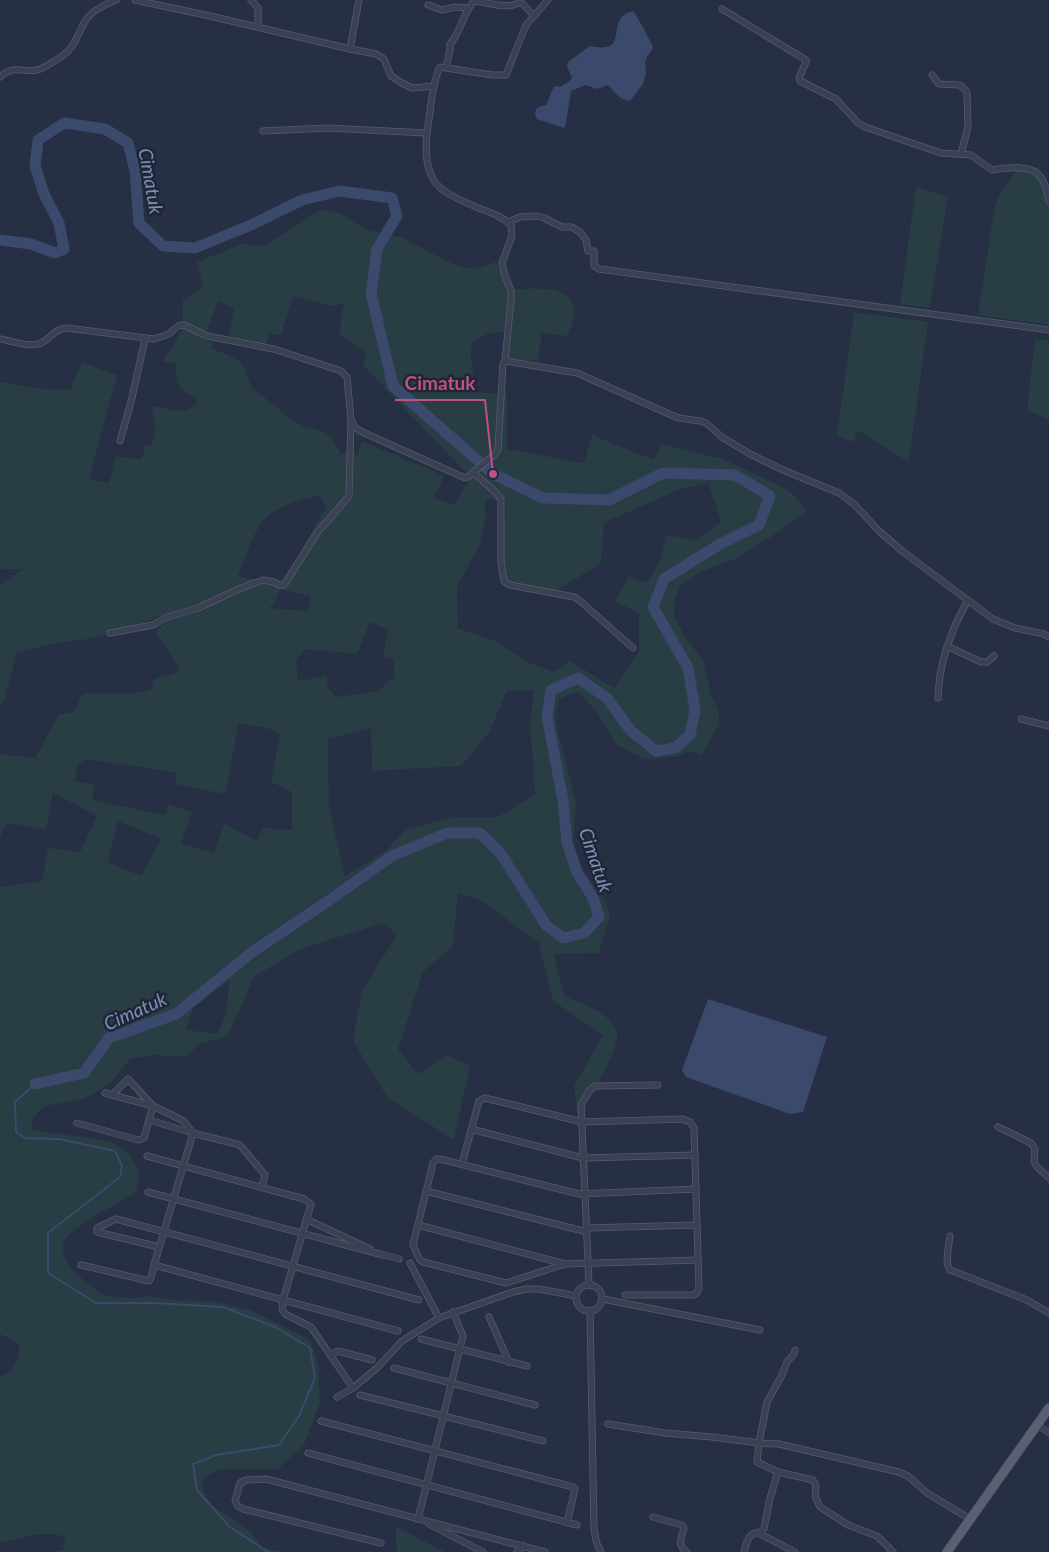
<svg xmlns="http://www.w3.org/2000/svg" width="1049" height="1552" font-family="Lato,sans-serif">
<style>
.green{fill:#283d44;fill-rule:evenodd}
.water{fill:#3b4a6c}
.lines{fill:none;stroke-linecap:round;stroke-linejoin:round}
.stream{stroke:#3b4a6c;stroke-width:2}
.river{stroke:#3b4a6c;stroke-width:11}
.street-casing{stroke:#565c6d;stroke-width:7}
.primary-casing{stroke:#444a5c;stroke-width:10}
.street{stroke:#3a4153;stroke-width:5.5}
.primary{stroke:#596072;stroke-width:9}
.labels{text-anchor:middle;stroke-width:5;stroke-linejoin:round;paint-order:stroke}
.water-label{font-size:19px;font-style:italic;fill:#7e8eb4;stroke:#1f2638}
.leader{fill:none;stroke:#be5283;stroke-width:2}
.callout-dot{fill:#be5283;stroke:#1f2638;stroke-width:2}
.callout-label{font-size:19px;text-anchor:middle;font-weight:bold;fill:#be5283;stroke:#1f2638;stroke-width:5;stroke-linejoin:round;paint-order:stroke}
</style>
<rect width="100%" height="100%" fill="#262f43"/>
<g class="green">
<path d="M1019,167L1044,178L1049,184V325L978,315L995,204L1000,194Z"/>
<path d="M916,186L948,197L930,308L900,304Z"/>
<path d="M322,209L341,214L368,230L403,238L449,262L465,268L480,267L496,262L503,278L515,289C536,289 575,283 574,313C574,320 570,329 567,336L542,333L537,361L508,360L510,332C494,332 484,333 472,342L471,355L475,392L507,394V449L584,463L592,435L654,460L661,444L723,459L788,490L808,511L771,537L737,558L700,572L680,586L674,603V616L685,637L703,660L711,694L719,712V725L701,755L689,751L676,757L644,759L617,745L596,711L578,691L559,699L555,719L576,803L573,843L585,875L605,899L610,916L599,953L554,954L564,996C580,1003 601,1009 611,1022C613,1024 617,1030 617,1033C620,1050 588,1100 578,1117L574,1086L603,1035L553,1001L539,943L484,902L458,893L453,946L423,972L398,1049L418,1074L446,1055L470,1065L454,1140L387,1097L353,1041L362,990L397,935L383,923L298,950L254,977L228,1036L199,1044L188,1055L180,1057L152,1055L130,1059L115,1078L100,1090L81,1100L44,1106L33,1118L32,1130L110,1141L130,1154L137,1168L139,1179L136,1192C122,1202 106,1209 91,1218C80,1225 71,1233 63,1242L64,1257L75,1273L101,1294L117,1297L135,1298L148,1296L172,1300L211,1301L250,1310L310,1340L318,1364L320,1403L304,1445L278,1469H221L206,1476L202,1482L203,1492L213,1506L251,1532L262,1547L281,1552H53L63,1550L65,1537C49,1529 17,1539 0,1543V1376C13,1375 18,1358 20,1348L17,1343L0,1334V887L42,881L48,848L80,852L97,816L53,793L46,829L7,823L0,837V754L35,758L59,714L73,712L83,694C97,693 143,696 153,688L152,682C159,674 173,678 180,669L155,632L166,623L163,616H160L126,629L88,639L50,644L28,650L17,652L5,698L0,708V586L22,569H0V382L34,388L70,390L82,362L117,375L89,479L109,483L116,456L140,459L142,458L145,446L152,445C154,438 155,430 155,423C154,416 151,412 153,406C166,408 192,418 197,400C194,394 189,395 184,391C175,383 176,375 176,364L163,361L182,330L183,300L203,287L197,262L242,244L264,246ZM293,296L332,306L344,303L339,334L366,353L363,365L471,478L453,505L434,498L444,476L362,441L357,455L340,453C328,422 314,435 292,420C285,415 279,408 272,403C266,398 258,394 254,389C249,384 248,377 246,371C241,357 225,354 212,349L213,342L204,339L218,301L234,308L228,339L265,347L269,334L281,335ZM708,483L721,521L697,540L666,535L661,560L646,583L629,576L615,601L639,614V651L614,688L570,661L554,672L530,663L493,640L458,628L457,587L480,544L485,521L486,513L484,507L487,499L506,502L502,575L511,585L555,592L601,563L604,523L680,489ZM320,495L326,507L280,589C272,582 249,579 238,576C246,557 255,523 273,512C287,503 304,500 320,495ZM280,589L310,596L308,611L269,608L274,604ZM370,622L388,630L383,656L394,659V678L389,681L378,691L336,697L334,696L332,691L328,689L327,676L298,681L296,660L305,649L357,654ZM534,690L530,722L535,794L498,817H454L405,830L387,850L345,876L329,808L328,739L371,728L372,771L461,766L489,733L507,691ZM239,723L270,729L280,734L271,782L292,792V830L263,828L256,841L224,823L214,853L181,844L192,812L168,804L165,815L92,800L95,785L75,781L78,764L87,759L177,773L175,784L225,794ZM118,821L161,839L141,876L108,862ZM229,981L226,1012L218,1034L186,1030L193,1008Z"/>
<path d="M854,312L928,322L909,462L857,430L854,442L837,436Z"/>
<path d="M1035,339L1049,340V421L1027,409Z"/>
<path d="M395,1526L445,1552H397Z"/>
</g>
<g class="water">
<path d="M633,11C636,14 652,43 653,48L647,57L645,62L646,73L643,84L630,101C619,100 615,92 608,85L597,89L586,85L571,91L566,123L564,128L537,119L535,114L536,109L541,106L546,105C550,99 550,92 555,86L560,87L570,81L572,77L567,67L568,62L590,46C595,47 601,48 606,47C624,45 608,16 633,11Z"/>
<path d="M708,999L827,1037L803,1112L790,1114L686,1077L682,1070Z"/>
</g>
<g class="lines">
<path class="stream" d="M35,1084L15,1102L16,1132L25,1138L59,1139L115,1151L122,1166L120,1177L48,1233V1273L96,1303H154L223,1307L275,1327L310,1348L315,1378L299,1416L279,1445L216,1455L193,1464L197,1490L230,1527L268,1552"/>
<path class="river" d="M0,240L31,244L55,253L64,249L59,223L44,194L35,166L38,140L64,123L105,129L128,143L135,170L139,223L163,246L195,248L251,225L302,200L340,191L392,198L397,216L377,249L371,293L393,386L493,474L543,498L609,500L663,473L735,475L770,496L759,525L720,544L664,579L653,607L688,668L695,710L690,735L675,748L656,751L631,731L607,698L578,678L551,690L547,716L563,800L567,842L577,872L593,898L599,917L584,933L563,938L546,925L501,854L480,833H447L392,856L331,899L251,953L176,1014L109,1038L84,1073L35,1084"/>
<defs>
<g id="street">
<path d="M135,0L210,16L350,49L376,54L384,59L391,76L402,83L412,88L434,86"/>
<path d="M251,0L258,8V27"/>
<path d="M428,5L442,10L455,7L469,8L474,1C486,2 509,10 517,3H522L534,16"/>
<path d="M722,9L806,60V62L799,78L800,81L836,99L858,123L865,127L941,153L971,155L992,170C1002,168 1010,167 1021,168C1042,169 1045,182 1049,201"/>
<path d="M350,49L359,0"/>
<path d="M446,67L450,50V44C459,34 462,19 469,8"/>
<path d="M932,75L939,84L960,85L967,92L968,127L961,154"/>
<path d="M0,77C15,64 20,73 37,70C44,69 54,61 61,57C78,46 77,30 89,16C96,8 107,4 116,0"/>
<path d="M263,131L328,128L426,133"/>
<path d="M508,222L520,217L537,216L544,218L562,227H572L581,233L586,240L588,251H594V266L599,269L1049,330"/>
<path d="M0,339C13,341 31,349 43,342C54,336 52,330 67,328L154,339L169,334L178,326L184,325L207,336L274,349L341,371L347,377L351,420L349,496L317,533L284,585H279L274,582L263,580L241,588L198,608L167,617L153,625L110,633"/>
<path d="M505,361L511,300V291L504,273L502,263L512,236L511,225C503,217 492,213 481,209C468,203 455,199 443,190C422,175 425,142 429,119C431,105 433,79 440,67L492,75H506L526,25L548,0"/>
<path d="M351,420L356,428L362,432L465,478L468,477L495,454L498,449L503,364L505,361L577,373L669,414L679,418L700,421L706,423L723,438L752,455L783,470L839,493L855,505L879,531L902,551L993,619L1015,628L1044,634L1049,637"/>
<path d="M120,441L131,402L145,339"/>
<path d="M473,472C481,481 497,490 501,500V563L504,581L510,585L574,597L579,600L633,648"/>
<path d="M947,646L981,662H987L994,656"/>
<path d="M938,698C939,663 951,630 968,600"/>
<path d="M1021,719L1049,726"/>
<path d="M105,1093L153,1106L184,1121L193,1133L240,1145L265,1175L262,1187"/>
<path d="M112,1095L128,1079L153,1106L149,1120L193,1133L154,1265L398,1331"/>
<path d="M77,1123L138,1140L144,1138L149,1120"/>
<path d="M998,1127L1031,1143L1035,1149L1034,1162L1037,1167L1049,1178"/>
<path d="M471,1129L583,1158L695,1155"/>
<path d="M147,1156L304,1199L311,1204L283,1300L282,1309L285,1314L311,1327L353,1388"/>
<path d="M462,1164L479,1101L485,1098L582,1122L683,1119L690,1122L694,1128L699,1289L697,1293L693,1295H625"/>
<path d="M426,1191L587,1232"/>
<path d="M148,1192L383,1255"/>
<path d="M306,1219L370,1249"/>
<path d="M418,1225L565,1264L698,1260"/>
<path d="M586,1228L697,1225"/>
<path d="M950,1236C949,1246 944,1262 950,1270L1027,1300L1049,1313"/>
<path d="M159,1247L97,1232V1228L116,1219L419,1300"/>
<path d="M381,1254L399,1259"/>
<path d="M410,1263L439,1318"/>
<path d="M565,1264L506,1283L423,1262L420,1260L413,1245L433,1163L436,1159H440L579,1194L696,1189"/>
<path d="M81,1265L149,1281L151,1278L154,1265"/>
<path d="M589,1284L581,1105L590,1090L595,1086L658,1085"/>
<circle cx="589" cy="1298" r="13"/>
<path d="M603,1299L760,1330"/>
<path d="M590,1311L594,1530L597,1544L601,1552"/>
<path d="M489,1317L509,1362"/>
<path d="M421,1339L527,1366"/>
<path d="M795,1350L794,1354L787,1362L781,1377L767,1402L759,1443L757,1462L778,1472L813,1480L816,1486L815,1496L820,1507L848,1525L877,1536L893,1552"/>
<path d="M331,1355L338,1351L372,1360"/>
<path d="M394,1368L535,1405"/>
<path d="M360,1395L543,1441"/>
<path d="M337,1397L353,1388L378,1367L402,1341L439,1318L513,1292L527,1289H539L576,1296"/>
<path d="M321,1421L573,1487L575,1489L567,1523"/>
<path d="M608,1424L665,1433L712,1437L759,1443L779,1444L899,1472L908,1476L927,1493L970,1519"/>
<path d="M1038,1425L1049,1433"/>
<path d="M308,1453L577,1525"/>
<path d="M653,1517L682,1525L684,1528C681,1538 677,1546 687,1552"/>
<path d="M418,1519L463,1336L453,1312"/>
<path d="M429,1524L483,1552"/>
<path d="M758,1533L795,1552"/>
<path d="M381,1543L243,1509L238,1506L235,1501L240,1483L246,1480L266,1479L545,1552"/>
<path d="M517,1552L524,1546"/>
<path d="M744,1552C746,1546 747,1537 753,1534C758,1532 761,1533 764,1529L770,1498L778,1472"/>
</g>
<path id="primary" d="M947,1552L1049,1408"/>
</defs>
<use href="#street" class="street-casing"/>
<use href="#primary" class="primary-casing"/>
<use href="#street" class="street"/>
<use href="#primary" class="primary"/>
</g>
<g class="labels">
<g class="water-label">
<text transform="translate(151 181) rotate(80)" y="7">Cimatuk</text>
<text transform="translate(596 860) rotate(71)" y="7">Cimatuk</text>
<text transform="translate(135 1011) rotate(-24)" y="7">Cimatuk</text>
</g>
</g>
<path class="leader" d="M493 474L485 400H395"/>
<circle class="callout-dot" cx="493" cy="474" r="5"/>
<g class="callout-label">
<text x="440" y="390">Cimatuk</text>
</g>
</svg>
